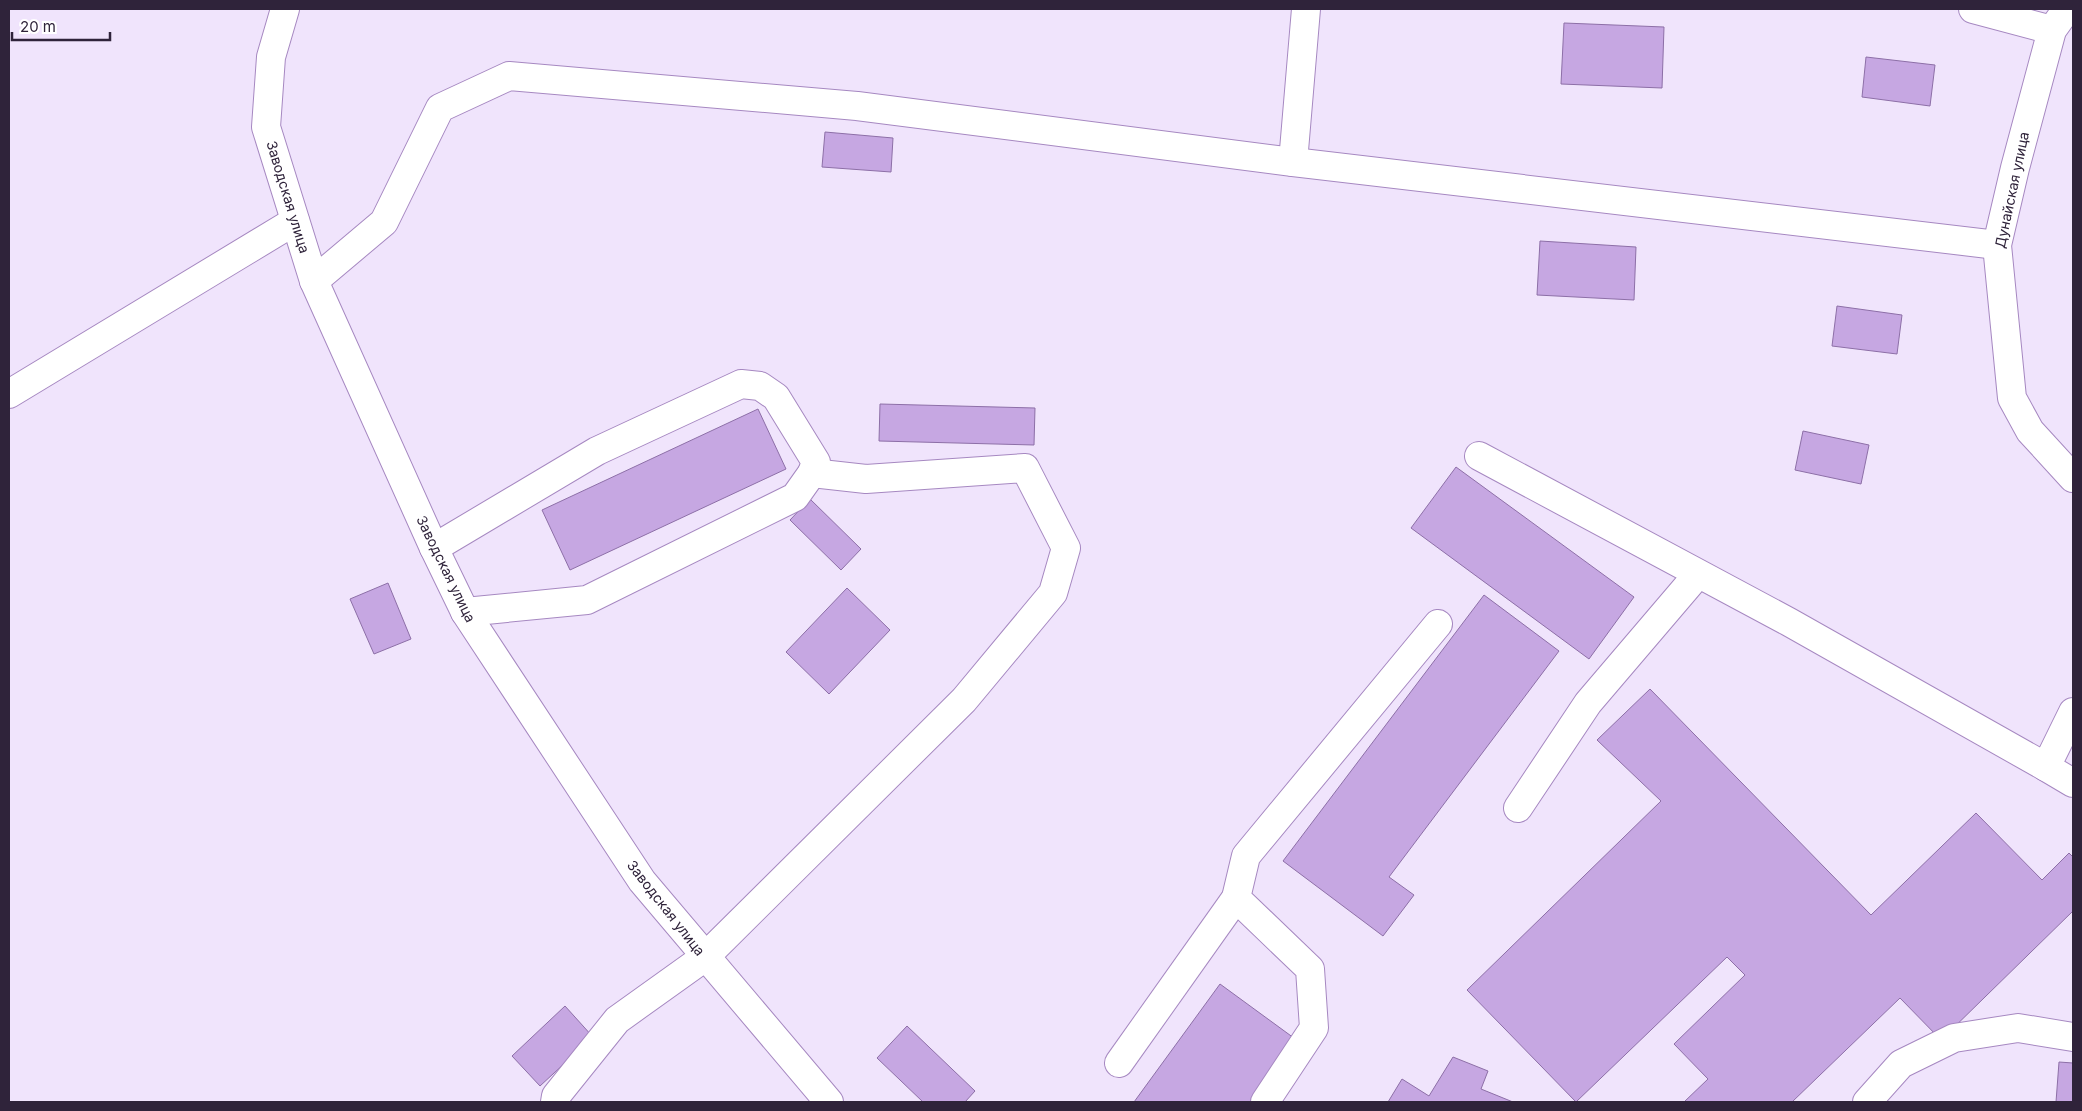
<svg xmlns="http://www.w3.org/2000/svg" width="2082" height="1111" font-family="Inter,sans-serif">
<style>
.building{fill:#c6a7e2;stroke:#8d6fa7}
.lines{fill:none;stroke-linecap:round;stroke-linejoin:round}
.minor-casing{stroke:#a688c1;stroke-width:30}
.minor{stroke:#fff;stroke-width:28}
.labels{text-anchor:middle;stroke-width:5;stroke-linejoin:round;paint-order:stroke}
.street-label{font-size:14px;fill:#2f233a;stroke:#fff}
</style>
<rect width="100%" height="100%" fill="#f0e4fc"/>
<g class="building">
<path d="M1564,23L1664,27L1662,88L1561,84Z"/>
<path d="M1866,57L1935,65L1930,106L1862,97Z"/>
<path d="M825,132L893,138L891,172L822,167Z"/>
<path d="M1540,241L1636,247L1634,300L1537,295Z"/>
<path d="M1837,306L1902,315L1897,354L1832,346Z"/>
<path d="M880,404L1035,408L1034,445L879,441Z"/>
<path d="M758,409L786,469L570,570L542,510Z"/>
<path d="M1803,431L1869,445L1861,484L1795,470Z"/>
<path d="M1456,467L1634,597L1589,659L1411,528Z"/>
<path d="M810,499L861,549L841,570L790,520Z"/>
<path d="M388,583L411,639L374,654L350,599Z"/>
<path d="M847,588L890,630L829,694L786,652Z"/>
<path d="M1484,595L1559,651L1389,877L1414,895L1383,936L1283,861Z"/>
<path d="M1650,689L1871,915L1976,813L2042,880L2069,853L2073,857V911L1941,1040L1900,998L1792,1102H1684L1708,1079L1674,1044L1745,975L1727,957L1576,1102L1467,990L1661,801L1597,740Z"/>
<path d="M1220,984L1298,1041L1253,1102H1134Z"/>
<path d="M565,1006L593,1037L540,1086L512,1056Z"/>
<path d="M907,1026L975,1091L965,1102H923L877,1058Z"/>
<path d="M1453,1057L1488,1071L1481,1089L1513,1102H1388L1402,1079L1429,1096Z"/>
<path d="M2059,1062L2073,1063V1102H2056Z"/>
</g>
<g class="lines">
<defs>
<g id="minor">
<path d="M285,9L271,57L266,127L314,281L434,548L465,612L642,881L829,1102"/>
<path d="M1973,9L2052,30"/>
<path d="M2067,9L2052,30L2015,168L1997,245L2012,398L2030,431L2073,478"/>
<path d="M1293,162L1306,9"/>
<path d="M314,281L384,222L440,108L509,76L857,106L1293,162L1997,245"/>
<path d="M9,394L295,221"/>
<path d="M1479,456L1789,622L2046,767"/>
<path d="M434,548L597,451L741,384L760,386L776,397L816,462L812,473L795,497L587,600L465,612"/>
<path d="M2073,712L2046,767L2073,783"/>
<path d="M1518,808L1588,703L1698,574"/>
<path d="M1119,1063L1236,898"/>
<path d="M555,1102L556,1096L617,1020L705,957L964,700L1053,593L1066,548L1025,468L866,479L812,473"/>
<path d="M1265,1102L1314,1028L1310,969L1236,898L1246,856L1438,624"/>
<path d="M1867,1102L1901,1064L1954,1038L2018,1028L2073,1037"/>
</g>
</defs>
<use href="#minor" class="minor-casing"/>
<use href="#minor" class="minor"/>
</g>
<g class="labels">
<g class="street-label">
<text transform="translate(2012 190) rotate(-78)" y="5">Дунайская улица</text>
<text transform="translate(288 197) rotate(73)" y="5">Заводская улица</text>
<text transform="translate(446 569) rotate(64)" y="5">Заводская улица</text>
<text transform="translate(666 908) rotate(52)" y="5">Заводская улица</text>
</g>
</g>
<rect width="2082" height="1111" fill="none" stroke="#2f233a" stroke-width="20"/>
<path d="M12 32v8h98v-8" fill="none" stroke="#2f233a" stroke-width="2.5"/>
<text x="20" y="32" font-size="15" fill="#2f233a" stroke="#ffffff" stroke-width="4" paint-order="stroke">20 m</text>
</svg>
